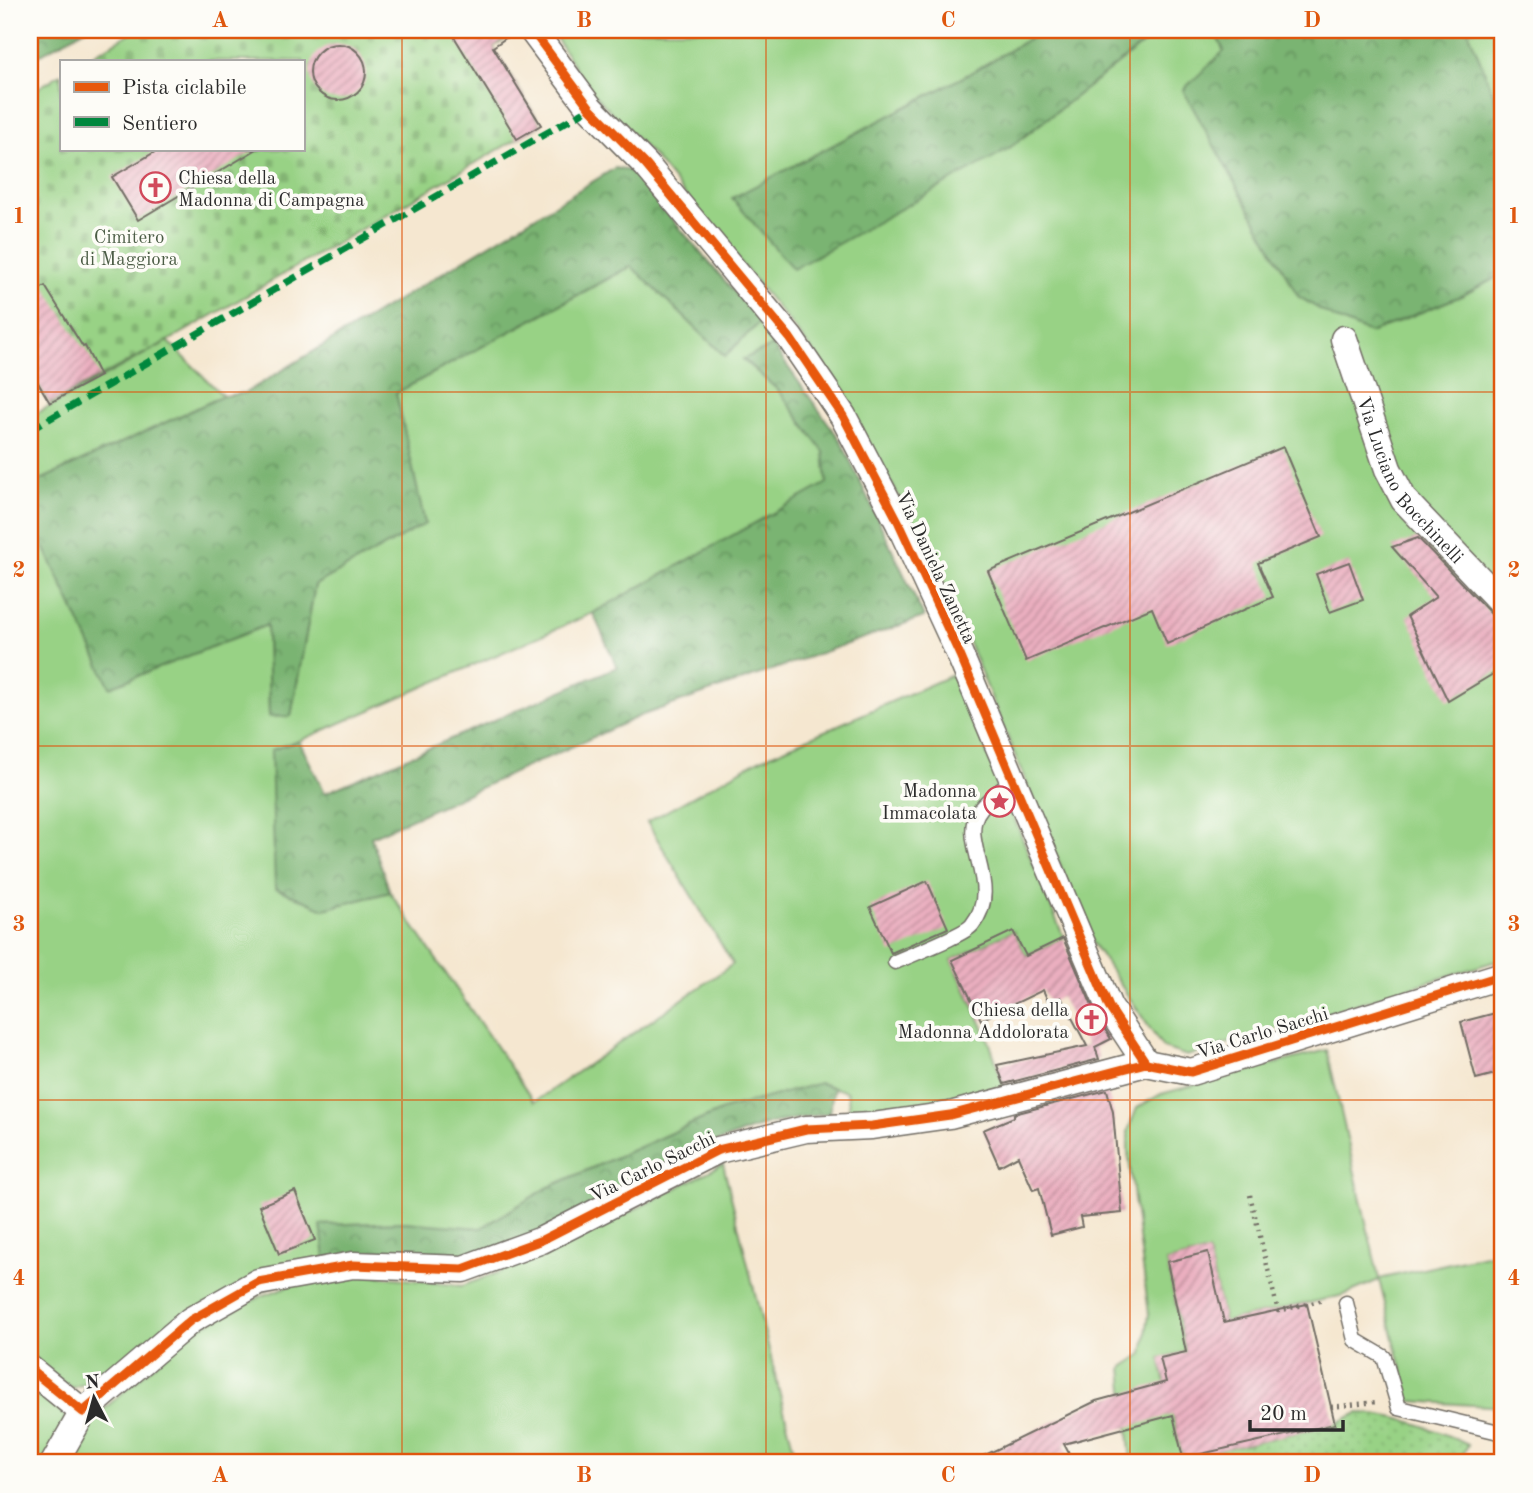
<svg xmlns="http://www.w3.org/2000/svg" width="1533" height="1493" font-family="'Old Standard TT',serif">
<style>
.grass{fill:#98d285;stroke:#627e58;stroke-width:2}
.forest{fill:url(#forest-crowns);stroke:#52704e;stroke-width:2}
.cemetery{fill:url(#cemetery-stones);stroke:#627e58;stroke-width:2}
.park{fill:url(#park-dots);stroke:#627e58;stroke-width:2}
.building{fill:url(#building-hatch)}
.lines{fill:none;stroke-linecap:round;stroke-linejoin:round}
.service-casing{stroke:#726d65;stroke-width:17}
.minor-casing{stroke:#726d65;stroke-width:29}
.path{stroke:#726d65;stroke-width:4.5;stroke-dasharray:2 5;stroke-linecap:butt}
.service{stroke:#fff;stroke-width:14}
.minor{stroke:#fff;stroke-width:26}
.quiet{stroke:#00873e;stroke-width:7;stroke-dasharray:14 7;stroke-linecap:butt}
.cycleway-casing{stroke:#fdfcf7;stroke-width:13}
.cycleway{stroke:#e8590c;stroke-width:9}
.grid{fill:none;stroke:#df570e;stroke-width:2;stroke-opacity:0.55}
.labels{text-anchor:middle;stroke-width:7;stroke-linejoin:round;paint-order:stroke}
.poi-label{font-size:19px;fill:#2b2b2b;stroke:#fdfcf7;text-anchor:end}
.park-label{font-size:19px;fill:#4c5d46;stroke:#fdfcf7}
.street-label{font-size:19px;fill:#2b2b2b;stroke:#fdfcf7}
.neatline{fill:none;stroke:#df570e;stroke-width:2.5}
.grid-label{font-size:23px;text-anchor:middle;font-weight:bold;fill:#df570e}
</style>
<defs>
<pattern id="forest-crowns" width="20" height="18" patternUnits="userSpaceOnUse" patternTransform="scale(1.75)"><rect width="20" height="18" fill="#7ab472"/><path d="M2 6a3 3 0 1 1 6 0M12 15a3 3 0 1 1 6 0" fill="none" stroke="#64935e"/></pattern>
<pattern id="cemetery-stones" width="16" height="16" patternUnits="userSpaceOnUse" patternTransform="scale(1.75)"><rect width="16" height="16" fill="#98d285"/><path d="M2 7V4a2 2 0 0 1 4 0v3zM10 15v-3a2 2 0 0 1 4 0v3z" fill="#83b473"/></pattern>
<pattern id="park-dots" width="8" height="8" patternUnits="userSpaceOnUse" patternTransform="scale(1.75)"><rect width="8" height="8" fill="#98d285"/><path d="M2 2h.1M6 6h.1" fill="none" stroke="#83b473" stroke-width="1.8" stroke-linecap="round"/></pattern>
<pattern id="building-hatch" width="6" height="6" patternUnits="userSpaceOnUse" patternTransform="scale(1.75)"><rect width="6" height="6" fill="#ebafc0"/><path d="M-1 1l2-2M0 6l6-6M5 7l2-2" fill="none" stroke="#bf8f9c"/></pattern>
</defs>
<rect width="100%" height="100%" fill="#fdfcf7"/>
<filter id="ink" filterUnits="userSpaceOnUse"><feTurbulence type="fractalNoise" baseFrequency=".0143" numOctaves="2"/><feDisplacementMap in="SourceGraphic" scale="14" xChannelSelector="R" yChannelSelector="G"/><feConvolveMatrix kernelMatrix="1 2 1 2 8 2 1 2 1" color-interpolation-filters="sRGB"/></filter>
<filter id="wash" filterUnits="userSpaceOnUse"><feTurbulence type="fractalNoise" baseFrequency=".00686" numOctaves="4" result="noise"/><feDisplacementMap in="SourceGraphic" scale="28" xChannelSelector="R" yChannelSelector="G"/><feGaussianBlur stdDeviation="1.57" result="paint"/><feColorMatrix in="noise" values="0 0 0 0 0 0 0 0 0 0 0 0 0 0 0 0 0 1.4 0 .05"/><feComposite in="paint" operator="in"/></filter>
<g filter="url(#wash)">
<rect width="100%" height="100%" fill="#f5e7d0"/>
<g class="grass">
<path d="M551,30H1044L967,75L1008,149L1143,44L1174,30H1214L1224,51L1298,296L1336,319L1370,333L1463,295L1503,274V959L1187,1056L1163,1048L1092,942L931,551L860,430L834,377L654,157L588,88Z"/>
<path d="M1468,30H1503V119Z"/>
<path d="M632,266L725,356L760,322L773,346L743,360L779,391L824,452L828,483L593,613L299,741L271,750L324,909L390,892L534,1102L733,964L647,822L759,760L954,674L1064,938L1026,956L1013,931L952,960L988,1038L1006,1092L878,1120L850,1112L847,1092L820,1083L723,1110L547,1188L481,1229L404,1222L321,1225L325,1258L103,1378L72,1388L49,1373L30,1353V517L110,686L267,625L269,717L291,716L315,585L425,524L396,393Z"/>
<path d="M168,341L223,396L30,485V417Z"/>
<path d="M1327,1050L1379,1279L1503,1251V1407L1410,1401L1379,1280L1344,1295L1224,1322L1208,1252L1167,1262L1186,1352L1160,1358L1183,1458L1177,1463H1131L1122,1368L1143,1354L1149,1314L1128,1152V1131L1137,1108L1161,1094Z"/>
<path d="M723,1164L797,1463H71L96,1416L193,1331L262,1296L294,1284L354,1273L462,1286L548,1254Z"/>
<path d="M30,1380L69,1420L44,1463H30Z"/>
</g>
<g class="forest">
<path d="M30,30H84L34,58L30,53Z"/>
<path d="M1044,30H1174L1143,44L1008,149L793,269L732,198L967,75Z"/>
<path d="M1214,30H1468L1503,119V274L1463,295L1370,333L1336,319L1298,296L1183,90L1224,51Z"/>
<path d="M615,168L631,171L760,322L725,356L631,266L396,393L425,524L315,585L291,716L269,717L267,625L110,687L30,517V485L223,396L245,393Z"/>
<path d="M773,346L841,441L924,617L640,716L371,837L390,892L324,909L275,888L271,750L299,741L325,793L617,667L593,613L827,483L824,452L779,391L743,359Z"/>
<path d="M820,1083L834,1088L829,1113L768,1124L714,1143L542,1231L455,1262L325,1258L321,1225L404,1222L481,1228L547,1188L723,1110Z"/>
</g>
<path class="cemetery" d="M136,30H506L510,37L493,47L541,125L168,341L50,403L30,369V93L61,74V149H303V61H83Z"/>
<path class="park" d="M1358,1413C1397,1414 1434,1428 1468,1445L1458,1463H1177L1183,1458L1335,1424Z"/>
<g id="blocks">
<g class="building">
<path d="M450,30H517L493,47L541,125L517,139Z"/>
<circle cx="338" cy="72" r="28"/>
<path d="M160,149H257L138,220L112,177Z"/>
<path d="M45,286L83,347L85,346L100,376L50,403L30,369V295Z"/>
<path d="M1283,447L1321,537L1258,563L1273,597L1167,644L1152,608L1026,661L988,571Z"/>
<path d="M1418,538L1492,615L1503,619V668L1448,701L1407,616L1436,597L1392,547Z"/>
<path d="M1349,562L1363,600L1330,612L1316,574Z"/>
<path d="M927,881L948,928L891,953L870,907Z"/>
<path d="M1013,931L1026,956L1063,938L1095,1013L1111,1039L1095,1047L1099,1059L1004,1084L997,1065L1087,1046L1061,997L1049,1003L1043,990L981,1020L952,960Z"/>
<path d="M1503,1011V1072L1476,1079L1461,1022Z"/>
<path d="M1107,1090L1113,1112L1122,1213L1080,1217L1082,1227L1051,1235L1039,1188L1033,1190L1018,1156L999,1166L983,1130L1014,1117V1114Z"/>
<path d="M295,1191L315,1240L279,1254L259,1206Z"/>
<path d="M1208,1252L1224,1322L1307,1304L1335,1424L1183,1458L1173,1415L1064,1444L1074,1463H969L1096,1401L1166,1382L1160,1358L1186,1352L1167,1262Z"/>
</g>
</g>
</g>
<g filter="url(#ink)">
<use href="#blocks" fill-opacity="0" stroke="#726d65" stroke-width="2"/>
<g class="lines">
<defs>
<g id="service">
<path d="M895,962C910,955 964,935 972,925C1005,885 955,839 981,808C989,798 1003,789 1013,780"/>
<path d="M1346,1303L1355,1340L1384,1357L1399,1408L1503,1433"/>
</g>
<g id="minor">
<path d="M532,30L590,108L646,165L790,338L843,416L899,523L960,655L1109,1007L1146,1063"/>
<path id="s1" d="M1344,339L1388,469L1404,500L1503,604"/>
<path d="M30,1369L83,1412L191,1320L258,1282L353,1265L463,1269L542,1240L718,1150L806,1129L872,1126L950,1115L1146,1063L1191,1072L1503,975"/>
<path d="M54,1463L83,1412"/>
</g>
</defs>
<use href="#service" class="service-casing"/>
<use href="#minor" class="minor-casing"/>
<g class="path">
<path d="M1250,1195L1278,1311L1324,1300"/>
<path d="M1331,1407L1376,1402"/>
</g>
<use href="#service" class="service"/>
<use href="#minor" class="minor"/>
<path class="quiet" d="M30,430L590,108"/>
<defs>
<g id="cycleway">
<path d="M532,30L590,108L646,165L790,338L843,416L899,523L960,655L1109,1007L1146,1063"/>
<path d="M30,1369L83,1412L191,1320L258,1282L353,1265L463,1269L542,1240L718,1150L806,1129L872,1126L950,1115L1146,1063L1191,1072L1503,975"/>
</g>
</defs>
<use href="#cycleway" class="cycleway-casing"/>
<use href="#cycleway" class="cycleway"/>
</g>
</g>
<path class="grid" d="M402,30V1463M766,30V1463M1130,30V1463M30,392H1503M30,746H1503M30,1100H1503"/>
<defs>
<symbol id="church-ring" viewBox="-11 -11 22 22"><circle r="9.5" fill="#fdfcf7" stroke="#d1495b" stroke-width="1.5"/><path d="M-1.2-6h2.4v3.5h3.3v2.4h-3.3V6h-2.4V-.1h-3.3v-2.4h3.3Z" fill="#d1495b"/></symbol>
<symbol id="sight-ring" viewBox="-11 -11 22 22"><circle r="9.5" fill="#fdfcf7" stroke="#d1495b" stroke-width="1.5"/><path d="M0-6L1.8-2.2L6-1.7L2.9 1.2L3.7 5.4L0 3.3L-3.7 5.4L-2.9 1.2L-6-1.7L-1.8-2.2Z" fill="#d1495b"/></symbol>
</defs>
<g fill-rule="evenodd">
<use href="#church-ring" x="138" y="170" width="35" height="35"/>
<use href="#sight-ring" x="982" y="784" width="35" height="35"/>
<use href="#church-ring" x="1074" y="1002" width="35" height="35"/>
</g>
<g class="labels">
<g class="poi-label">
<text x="178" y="184" text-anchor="start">Chiesa della<tspan x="178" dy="22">Madonna di Campagna</tspan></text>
<text x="977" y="797">Madonna<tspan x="977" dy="22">Immacolata</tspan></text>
<text x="1069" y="1016">Chiesa della<tspan x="1069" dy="22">Madonna Addolorata</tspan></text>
</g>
<g class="park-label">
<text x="129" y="243">Cimitero<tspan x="129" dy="22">di Maggiora</tspan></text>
</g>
<g class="street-label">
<text dy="7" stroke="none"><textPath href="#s1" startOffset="158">Via Luciano Bocchinelli</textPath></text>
<text transform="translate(937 567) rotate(65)" y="7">Via Daniela Zanetta</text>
<text transform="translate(1262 1032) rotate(-17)" y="7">Via Carlo Sacchi</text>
<text transform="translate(652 1166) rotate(-26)" y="7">Via Carlo Sacchi</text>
</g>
</g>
<rect width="1533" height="1493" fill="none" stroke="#fdfcf7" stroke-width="77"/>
<rect x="60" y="60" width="245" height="91" fill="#fdfcf7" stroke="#a9a8a5" stroke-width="2"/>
<rect x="74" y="82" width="35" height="10" fill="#e8590c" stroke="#a9a8a5" stroke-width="2"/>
<text x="122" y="94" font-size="21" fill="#2b2b2b">Pista ciclabile</text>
<rect x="74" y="117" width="35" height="10" fill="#00873e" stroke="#a9a8a5" stroke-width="2"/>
<text x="122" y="130" font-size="21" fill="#2b2b2b">Sentiero</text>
<g transform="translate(94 1398) rotate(354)" stroke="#fdfcf7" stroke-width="5" paint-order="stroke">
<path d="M0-5L12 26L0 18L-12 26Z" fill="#2b2b2b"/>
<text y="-10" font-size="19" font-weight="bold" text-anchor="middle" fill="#2b2b2b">N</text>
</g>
<path d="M1250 1420v10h93v-10" fill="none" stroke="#2b2b2b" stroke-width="3.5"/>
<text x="1260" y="1420" font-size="21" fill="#2b2b2b" stroke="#fdfcf7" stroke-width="5" paint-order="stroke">20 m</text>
<rect x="38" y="38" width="1456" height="1416" class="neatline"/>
<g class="grid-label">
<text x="220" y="27">A</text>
<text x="584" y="27">B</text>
<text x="948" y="27">C</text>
<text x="1312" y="27">D</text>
<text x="19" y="223">1</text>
<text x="1514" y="223">1</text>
<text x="19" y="577">2</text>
<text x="1514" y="577">2</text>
<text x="19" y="931">3</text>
<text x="1514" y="931">3</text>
<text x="19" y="1285">4</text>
<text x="1514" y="1285">4</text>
<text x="220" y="1482">A</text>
<text x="584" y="1482">B</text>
<text x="948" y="1482">C</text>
<text x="1312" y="1482">D</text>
</g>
</svg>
